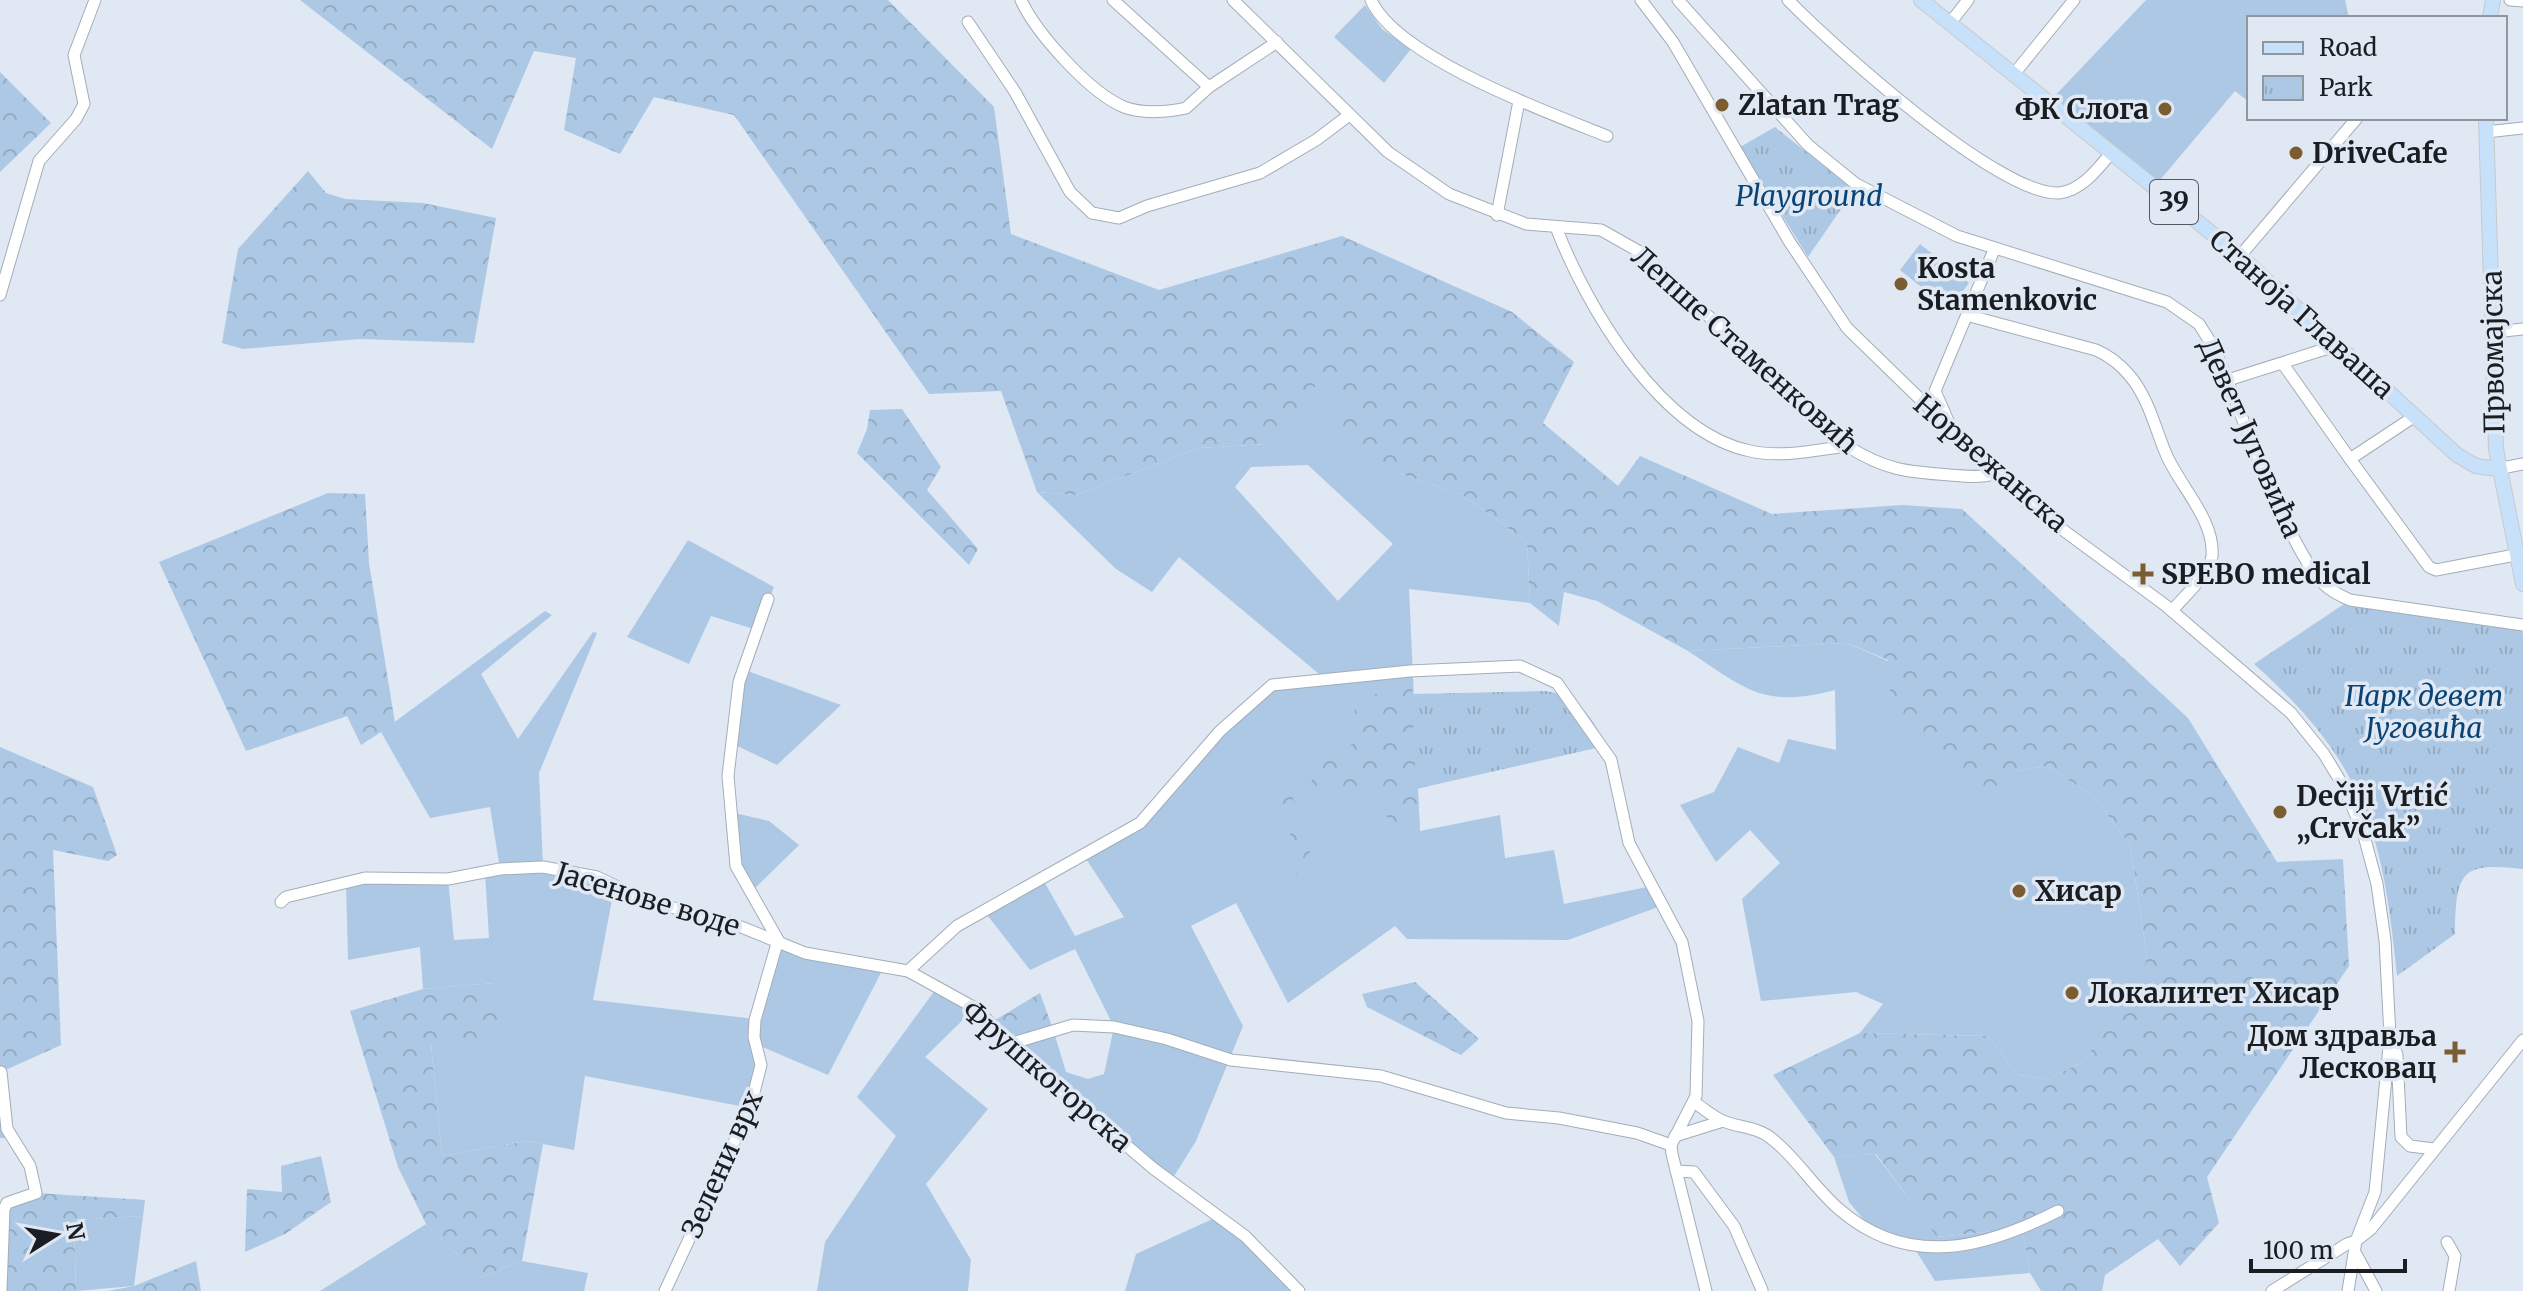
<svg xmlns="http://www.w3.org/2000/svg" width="2523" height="1291" font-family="Merriweather,serif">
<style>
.grass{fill:#adc8e5;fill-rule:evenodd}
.forest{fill:url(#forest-crowns)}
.park{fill:url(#park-tufts)}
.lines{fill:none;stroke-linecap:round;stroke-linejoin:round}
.minor-casing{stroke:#a4adb7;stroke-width:13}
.major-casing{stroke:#c8c9ca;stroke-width:16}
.minor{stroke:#fff;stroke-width:11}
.major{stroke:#c8e1fb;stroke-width:14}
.poi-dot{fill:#7c5d32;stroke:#dfe8f3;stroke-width:3}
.labels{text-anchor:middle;stroke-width:7;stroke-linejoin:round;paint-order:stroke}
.shield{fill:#dfe8f3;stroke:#555a60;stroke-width:2}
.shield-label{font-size:26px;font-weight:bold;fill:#1a1d21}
.poi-label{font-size:28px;font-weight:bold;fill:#1a1d21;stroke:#dfe8f3;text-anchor:start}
.park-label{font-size:28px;font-style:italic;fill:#0a4476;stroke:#dfe8f3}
.street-label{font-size:28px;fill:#1a1d21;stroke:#dfe8f3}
</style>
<defs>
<pattern id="forest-crowns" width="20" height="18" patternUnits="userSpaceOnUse" patternTransform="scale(2)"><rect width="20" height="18" fill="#adc8e5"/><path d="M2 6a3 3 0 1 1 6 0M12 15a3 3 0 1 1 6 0" fill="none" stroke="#94abc4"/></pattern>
<pattern id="park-tufts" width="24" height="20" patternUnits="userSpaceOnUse" patternTransform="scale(2)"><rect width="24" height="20" fill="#adc8e5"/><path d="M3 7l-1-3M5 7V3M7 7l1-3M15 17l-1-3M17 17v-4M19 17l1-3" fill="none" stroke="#94abc4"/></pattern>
</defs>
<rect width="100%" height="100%" fill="#dfe8f3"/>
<g class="grass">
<path d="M2146,0H2345L2349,18H2249V102L2235,91L2155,186L2048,103Z"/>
<path d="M1365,5L1382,29L1411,49L1384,83L1334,37Z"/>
<path d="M1920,244L1969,283L1949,309L1900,270Z"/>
<path d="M1322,377L1401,474L1461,494L1527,542L1530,603L1409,589L1420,831L1500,815L1505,858L1554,850L1564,904L1647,887L1661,906L1568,940L1407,939L1395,926L1288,1003L1236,903L1191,926L1243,1026L1196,1141L1171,1181L1013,1043L1053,1029L1066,1072L1088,1079L1104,1074L1114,1027L1075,949L1030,970L984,911L1041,876L1075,936L1124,917L1083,854L1140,823L1220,731L1272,685L1325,679L1179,557L1152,592L1116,569L1037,492L1076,495L1199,448L1266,444ZM1308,465L1393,544L1338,601L1235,487L1251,467Z"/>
<path d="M688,540L774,587L757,630L711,616L689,664L627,637Z"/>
<path d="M545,611L552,615L481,674L518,739L593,632L597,633L539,773L543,867L615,884L593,1000L755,1019L778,940L805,953L884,967L828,1075L758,1045L761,1065L750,1108L585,1076L574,1150L527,1141L442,1156L431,1043L494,983L423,989L420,947L348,960L346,882L448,879L454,940L489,938L485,872L500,869L490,807L430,818L381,732Z"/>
<path d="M1847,643L1888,661L2014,771L2048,766L2094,797L2130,845L2147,957L2138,990L2082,1062L2048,1079L2018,1075L1988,1036L1860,1033L1883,1004L1856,992L1761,1001L1742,899L1780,863L1750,830L1716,862L1680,805L1714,792L1738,747L1779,763L1788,739L1836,750L1835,690C1763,709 1746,689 1688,651Z"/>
<path d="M742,669L841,705L777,765L731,743Z"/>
<path d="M730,812L769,821L799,845L749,894L740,878Z"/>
<path d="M938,986L975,1008L925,1057L988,1109L926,1184L971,1260L968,1291H817L825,1242L896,1136L857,1097Z"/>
<path d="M1875,1154L1938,1237L2022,1228L2030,1273L1935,1281L1911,1243L1868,1225L1849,1202L1834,1157Z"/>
<path d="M143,1216L134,1286L76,1291L74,1220Z"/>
<path d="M1219,1216L1299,1291H1125L1136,1254Z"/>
<path d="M426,1224L481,1277L522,1261L588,1273L584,1291H320Z"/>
</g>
<g class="forest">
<path d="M300,0H888L994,107L1011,234L1159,290L1342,236L1512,312L1574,362L1543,423L1618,486L1640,456L1772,514L1902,505L1962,509L2188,718L2277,862L2343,859L2349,966L2207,1177L2219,1223L2180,1266L2158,1239L2105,1275L2102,1291H2041L2030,1273L2022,1228L1937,1237L1876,1154L1834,1157L1773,1075L1860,1033L1988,1036L2018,1075L2048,1079L2082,1062L2137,990L2147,957L2130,845L2094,797L2048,766L2014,771L1990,791L1891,702L1888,660L1847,643L1688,651L1597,601L1564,592L1559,626L1530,603L1527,542L1461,494L1401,474L1335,435L1341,404L1322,378L1267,444L1199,448L1076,495L1037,492L1001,391L929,394L734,115L654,97L620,154L564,130L576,58L534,51L492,149Z"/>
<path d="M0,72L51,123L0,172Z"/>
<path d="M308,171L326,193L345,199L423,203L496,218L474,343L359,339L243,349L222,343L238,249Z"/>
<path d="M902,409L941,467L927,490L978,549L969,565L857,453L867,429L870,410Z"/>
<path d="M328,493L365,494L369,563L395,723L361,745L347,716L246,751L159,562Z"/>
<path d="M1412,687L1420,831L1389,821L1370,782L1327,796L1313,792L1310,766L1348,753L1356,731L1354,698Z"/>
<path d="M0,747L93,787L117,855L108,861L53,850L61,1045L1,1072L11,1138H0Z"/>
<path d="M1283,778C1302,811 1306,842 1317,877L1300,884L1285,844L1292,831L1280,797Z"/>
<path d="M1415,982L1479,1039L1461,1055L1367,1007L1362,994Z"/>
<path d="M494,983L500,1036L431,1044L442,1156L527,1141L543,1144L522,1261L481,1277L426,1224L398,1167L350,1011L423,989Z"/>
<path d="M1040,993L1053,1029L1013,1043L992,1022Z"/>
<path d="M321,1156L331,1202L285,1234L245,1252L247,1189L282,1192L281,1166Z"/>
<path d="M36,1193L145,1200L143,1216L74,1220L76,1291H1L4,1209Z"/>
<path d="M196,1261L201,1291H108L134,1286Z"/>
</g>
<g class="park">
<path d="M1775,127L1854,190L1808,257L1740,147Z"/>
<path d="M2350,600L2520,625L2523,634V869C2461,862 2456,871 2455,934L2397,976C2383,833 2365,763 2254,664Z"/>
<path d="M1545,691C1576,695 1594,717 1605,746L1416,789L1412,694Z"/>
</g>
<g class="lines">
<defs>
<g id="minor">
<path d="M1021,0C1036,33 1090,93 1124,107C1141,114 1169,112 1186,108L1209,87L1277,42"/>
<path d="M1113,0L1209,87"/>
<path d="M1233,0L1388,152L1449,194L1526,224L1601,230L1640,252L1847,446C1885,470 1907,472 1950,475C1965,476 1980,478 1994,474"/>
<path d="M1371,0C1396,57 1549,113 1607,136"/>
<path d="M1641,0L1673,42L1789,241L1847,328L2029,505L2165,605L2291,713L2324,754L2344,787L2363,832L2377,884L2385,940L2390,1036L2375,1192L2356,1241L2347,1244L2272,1291"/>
<path d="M1678,0L1808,145L1856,184L1957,236L2167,302L2199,324L2214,348C2246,421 2269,502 2312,570C2321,585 2334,593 2350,600L2523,625"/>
<path d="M1788,0C1832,45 1999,196 2059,193C2081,191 2098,169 2111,153"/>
<path d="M2510,0L2523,1"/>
<path d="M968,22L1015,92L1070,192L1092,213L1119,218L1147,206L1260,173L1316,140L1348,116"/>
<path d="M1950,23L1968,0"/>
<path d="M2014,74L2074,0"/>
<path d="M2486,132L2523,128"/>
<path d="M1497,215L1519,101"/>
<path d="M1556,227C1586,306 1660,432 1750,451C1781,458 1816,450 1847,446"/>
<path d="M2240,256L2357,118"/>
<path d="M0,295L39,161L76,119L84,104L74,55L95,0"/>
<path d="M1970,316L2096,350C2110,356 2120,364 2130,376C2149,399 2155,428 2166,454C2179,485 2215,520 2212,556C2210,574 2183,597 2172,611"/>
<path d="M2494,332L2523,329"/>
<path d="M2283,364L2350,459L2415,416"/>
<path d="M2228,380L2338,345"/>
<path d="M1952,430L1935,391L1994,250"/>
<path d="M2350,459L2429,567L2436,570L2515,555"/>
<path d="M2497,469L2523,464"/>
<path d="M768,599L739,682L728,776L736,866L778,940"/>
<path d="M281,902L286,897L365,878L448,879L500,869L543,867L597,877L647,901L729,922L805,953L908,971L975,1008L1047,1078L1154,1169L1245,1236L1299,1291"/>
<path d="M908,971L957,926L1140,823L1220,731L1272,685L1410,671L1520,666L1557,683L1611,760L1629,843L1682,942L1698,1021L1696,1096L1671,1145L1672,1154L1706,1291"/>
<path d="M1013,1043L1073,1025L1114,1027L1167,1039L1231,1060L1381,1076L1506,1113L1559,1118L1637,1133L1671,1145"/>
<path d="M2393,1044L2397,1055L2401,1137L2410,1146L2434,1149"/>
<path d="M1,1072L7,1129L30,1166L36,1193L7,1203L4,1209L1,1291"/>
<path d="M1695,1103C1703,1108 1712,1116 1721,1120C1737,1128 1757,1126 1772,1139C1795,1156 1815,1189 1840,1210C1909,1269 1985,1248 2058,1211"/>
<path d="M1675,1136L1723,1121"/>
<path d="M1676,1171L1694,1172L1734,1226L1762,1290"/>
<path d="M2447,1242L2455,1256L2449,1291"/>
<path d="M2356,1254L2376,1291"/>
<path d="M665,1291L750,1108L761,1065L754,1037L755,1020L778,940"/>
<path d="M2348,1291L2356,1241L2371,1229L2523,1040"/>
</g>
<g id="major">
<path d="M1921,0L2240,256L2457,455L2476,466L2497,469"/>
<path d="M2490,18L2493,0"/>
<path d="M2486,118L2496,449L2523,584"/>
</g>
</defs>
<use href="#minor" class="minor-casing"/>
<use href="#major" class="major-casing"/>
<use href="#minor" class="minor"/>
<use href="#major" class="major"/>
</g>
<g class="poi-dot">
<circle cx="1722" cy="105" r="8"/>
<circle cx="2165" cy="109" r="8"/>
<circle cx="2296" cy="153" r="8"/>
<circle cx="1901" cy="284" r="8"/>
<path d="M2139 562h8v8h8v8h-8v8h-8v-8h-8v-8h8z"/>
<circle cx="2280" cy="812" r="8"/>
<circle cx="2019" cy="891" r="8"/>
<circle cx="2072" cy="993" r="8"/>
<path d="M2451 1040h8v8h8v8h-8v8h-8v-8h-8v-8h8z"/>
</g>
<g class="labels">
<rect class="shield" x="2150" y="180" width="48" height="44" rx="6"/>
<g class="shield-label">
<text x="2174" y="211">39</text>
</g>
<g class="poi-label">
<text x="1738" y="115">Zlatan Trag</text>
<text x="2149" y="119" text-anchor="end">ФК Слога</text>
<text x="2312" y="163">DriveCafe</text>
<text x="1917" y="278">Kosta<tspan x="1917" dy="32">Stamenkovic</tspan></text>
<text x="2161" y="584">SPEBO medical</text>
<text x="2296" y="806">Dečiji Vrtić<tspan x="2296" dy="32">„Crvčak”</tspan></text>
<text x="2035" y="901">Хисар</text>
<text x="2088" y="1003">Локалитет Хисар</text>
<text x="2437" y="1046" text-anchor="end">Дом здравља<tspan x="2437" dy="32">Лесковац</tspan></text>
</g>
<g class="park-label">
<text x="1809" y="206">Playground</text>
<text x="2424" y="706">Парк девет<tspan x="2424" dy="32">Југовића</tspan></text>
</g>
<g class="street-label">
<text transform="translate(2302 314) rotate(42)" y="10">Станоја Главаша</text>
<text transform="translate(1745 350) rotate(42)" y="10">Лепше Стаменковић</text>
<text transform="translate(2493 352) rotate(-91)" y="10">Првомајска</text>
<text transform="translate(2251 438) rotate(66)" y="10">Девет Југовића</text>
<text transform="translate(1991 463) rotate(41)" y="10">Норвежанска</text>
<text transform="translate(648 899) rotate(17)" y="10">Јасенове воде</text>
<text transform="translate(1047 1076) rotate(41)" y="10">Фрушкогорска</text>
<text transform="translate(722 1164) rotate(-66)" y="10">Зелени врх</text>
</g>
</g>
<rect x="2247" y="16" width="260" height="104" fill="#dfe8f3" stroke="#90979f" stroke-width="2"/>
<rect x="2263" y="42" width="40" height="12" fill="#c8e1fb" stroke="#90979f" stroke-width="2"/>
<text x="2319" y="56" font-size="24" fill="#1a1d21">Road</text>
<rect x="2263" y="76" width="40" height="24" fill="url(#park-tufts)" stroke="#90979f" stroke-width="2"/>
<text x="2319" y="96" font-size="24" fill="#1a1d21">Park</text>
<g transform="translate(56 1235) rotate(79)" stroke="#dfe8f3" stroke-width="6" paint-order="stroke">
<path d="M0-6L14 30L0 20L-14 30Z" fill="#1a1d21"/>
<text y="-12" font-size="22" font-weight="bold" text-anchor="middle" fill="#1a1d21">N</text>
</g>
<path d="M2251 1259v12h154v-12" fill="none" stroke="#1a1d21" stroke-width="4"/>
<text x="2263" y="1259" font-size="24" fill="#1a1d21" stroke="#dfe8f3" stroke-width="6" paint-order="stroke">100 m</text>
</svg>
